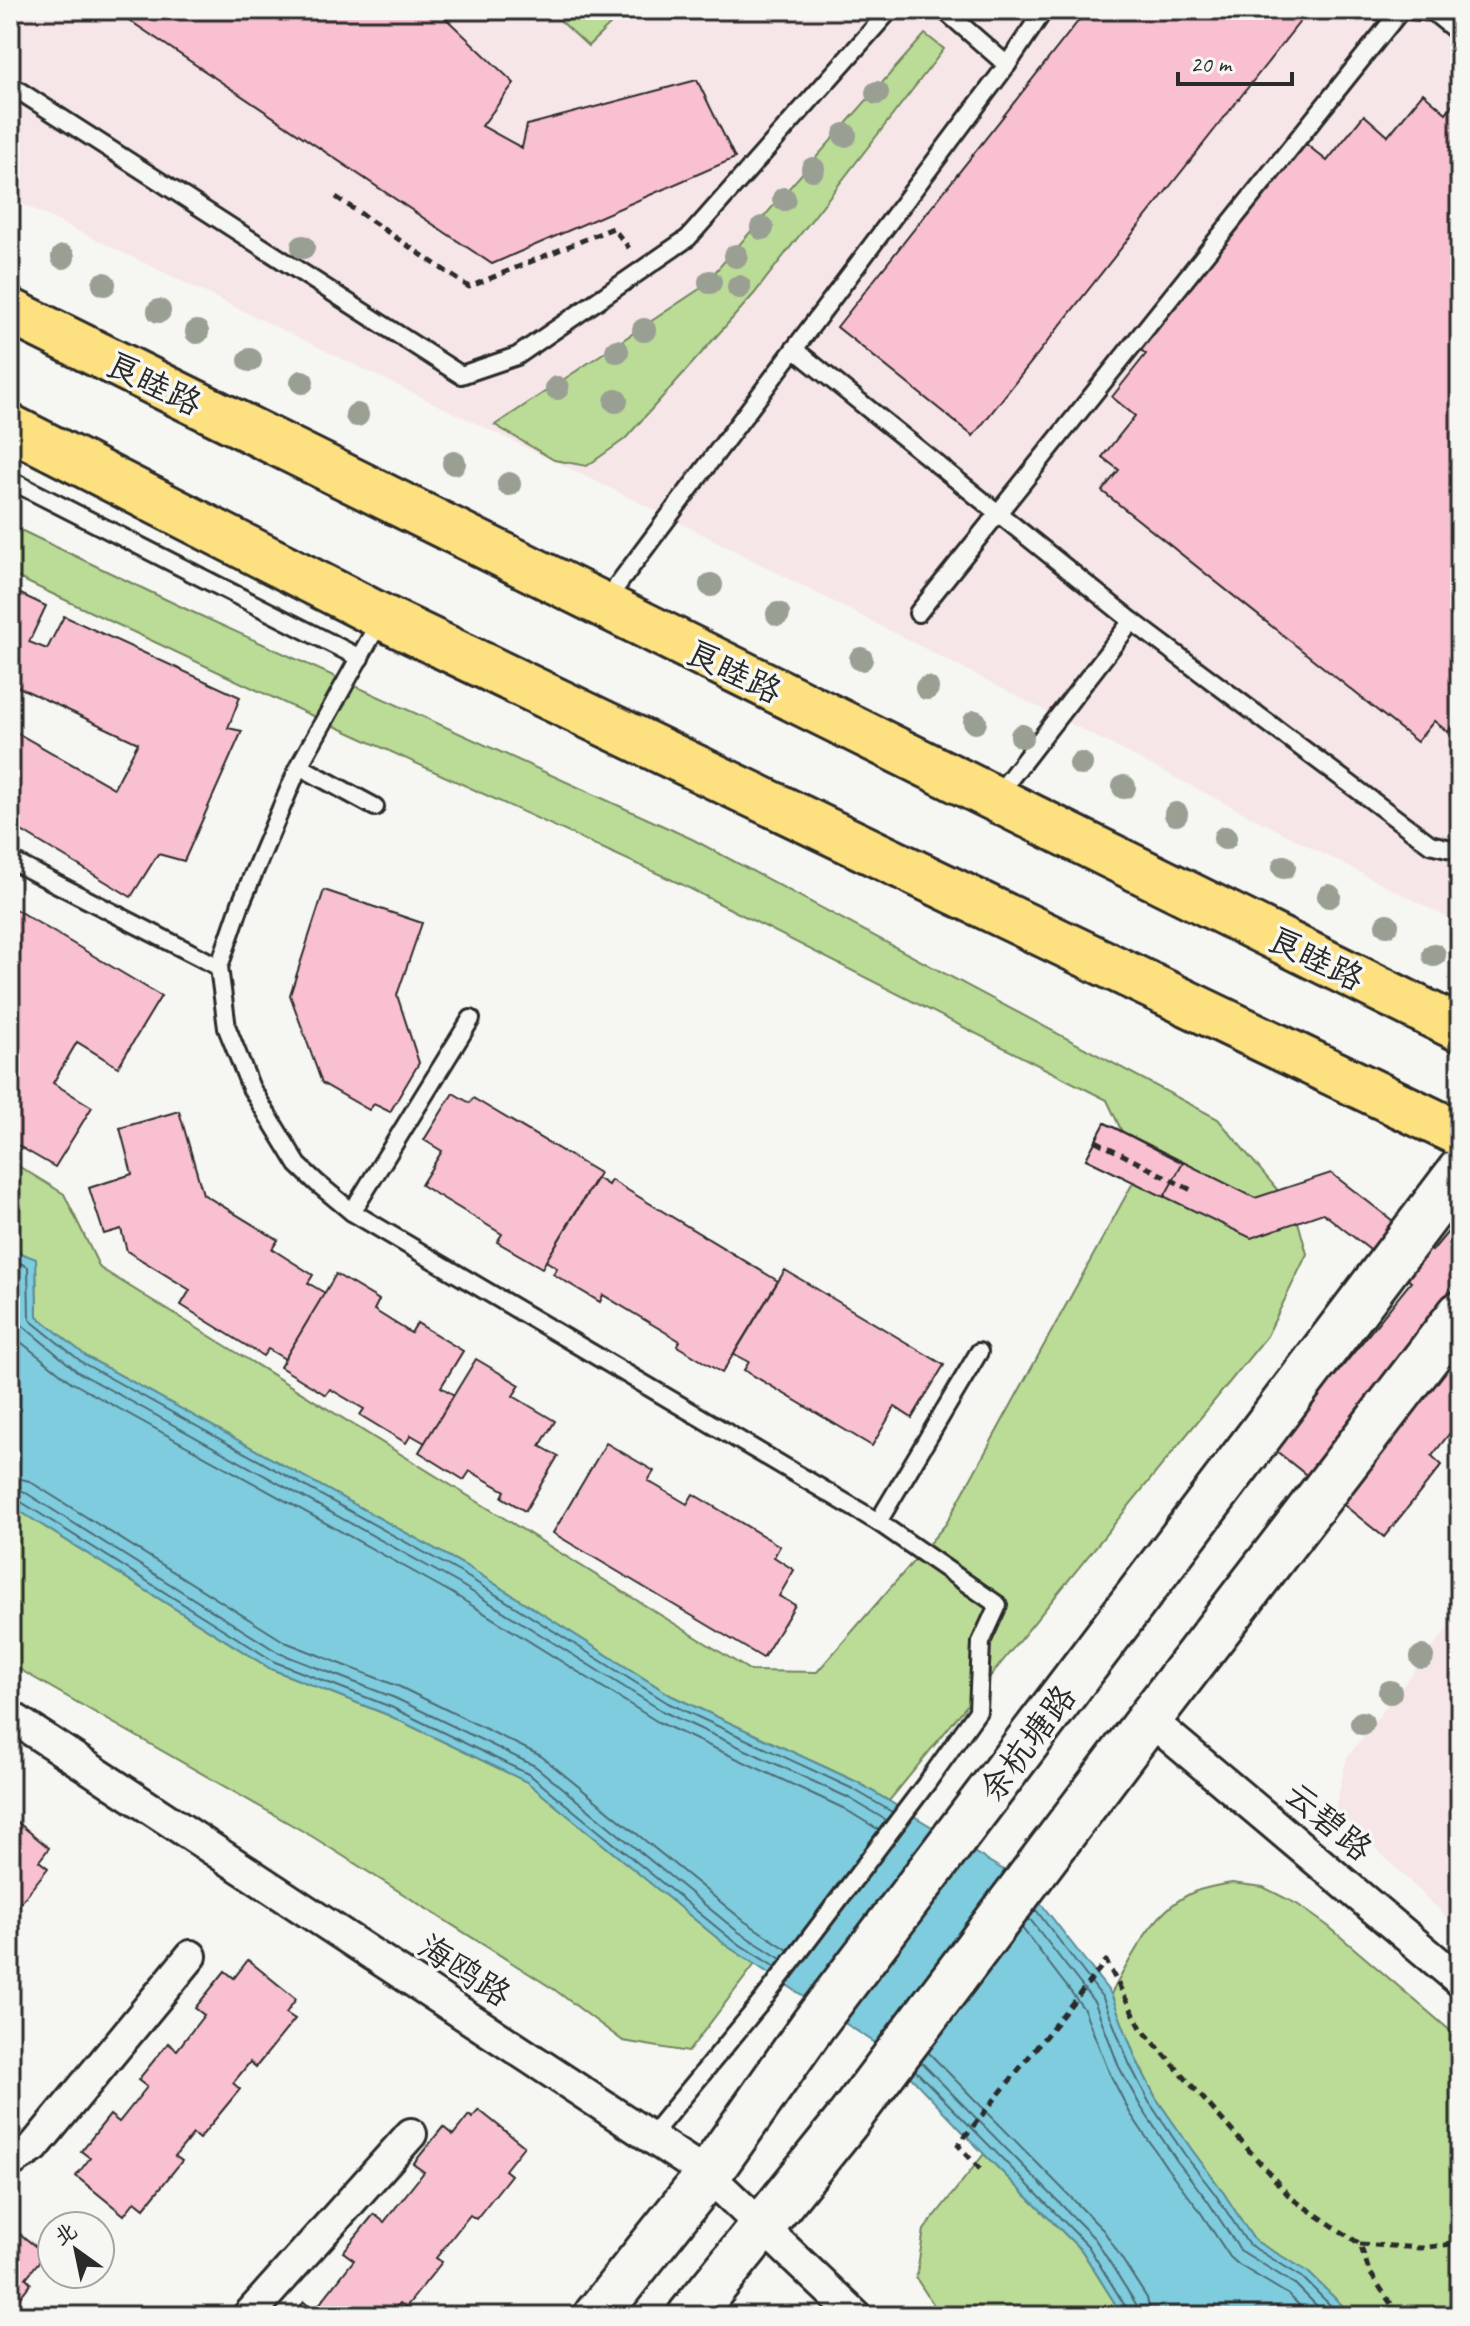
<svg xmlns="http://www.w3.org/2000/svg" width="1470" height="2326" font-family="Caveat,'LXGW WenKai TC',sans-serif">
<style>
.built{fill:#f7e6e8}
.green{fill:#badc96;stroke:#728460;stroke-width:2}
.water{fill:#7fccde;stroke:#5d8c96;stroke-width:2}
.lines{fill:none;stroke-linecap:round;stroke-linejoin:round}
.shore{stroke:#4d6b73;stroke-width:2}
.building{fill:#f9c0d2;stroke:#2b2b2b;stroke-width:2}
.lane-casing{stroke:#2b2b2b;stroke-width:22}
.street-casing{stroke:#2b2b2b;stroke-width:36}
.secondary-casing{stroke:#2b2b2b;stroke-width:50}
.primary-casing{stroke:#2b2b2b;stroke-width:50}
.path{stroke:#2b2b2b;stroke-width:5;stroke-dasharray:8 6;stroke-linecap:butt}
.lane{stroke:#f6f6f2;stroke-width:16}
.street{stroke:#f6f6f2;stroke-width:30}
.secondary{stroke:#f6f6f2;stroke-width:44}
.primary{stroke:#fde080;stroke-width:44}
.tree{fill:#9a9f93}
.labels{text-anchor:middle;stroke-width:7;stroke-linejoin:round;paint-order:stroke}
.street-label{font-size:34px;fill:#2b2b2b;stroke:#f6f6f2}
</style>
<rect width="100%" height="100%" fill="#f6f6f2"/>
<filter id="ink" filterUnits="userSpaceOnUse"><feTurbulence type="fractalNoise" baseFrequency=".0125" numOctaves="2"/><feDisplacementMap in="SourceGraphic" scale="16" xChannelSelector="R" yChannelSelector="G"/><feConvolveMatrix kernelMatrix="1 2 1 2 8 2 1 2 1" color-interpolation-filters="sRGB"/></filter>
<g filter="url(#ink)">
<g class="built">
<path d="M10,10H1460V924L661,513L10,198Z"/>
<path d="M1460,1613V1930L1335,1809L1347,1757Z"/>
</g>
<g class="green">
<path d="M549,10H625L588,46Z"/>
<path d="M925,34L944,49L754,294L625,439L587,466L554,460L495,425L701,288Z"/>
<path d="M10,525L188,610L692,839L1218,1119L1295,1211L1307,1254L1267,1336L889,1801L857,1782L672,1696L468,1567L87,1357L37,1316L36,1260L10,1249V1161L64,1194L100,1268L751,1671L817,1672L946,1524L1140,1170L1107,1100L683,885L293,707L10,574Z"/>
<path d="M10,1505L271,1669L388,1715L527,1782L727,1946L755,1964L688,2052L623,2041L555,1990L313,1837L10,1664Z"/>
<path d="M1232,1883L1263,1887L1297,1904L1328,1926L1460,2039V2316H1353L1307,2271L1254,2240L1221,2189L1192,2150L1156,2098L1136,2059L1111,1994C1132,1957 1152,1910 1194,1892C1206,1887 1219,1885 1232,1883Z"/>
<path d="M984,2154L1082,2251L1123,2316H941L916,2278L924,2230Z"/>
</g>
<path class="water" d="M10,1249L36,1259L37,1316L87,1357L468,1567L672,1696L857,1782L1025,1883L1111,1994L1136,2059L1156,2098L1192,2150L1221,2189L1254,2240L1307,2271L1353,2316H1123L1082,2251L984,2154L883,2048L727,1946L527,1782L388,1715L271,1669L10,1505Z"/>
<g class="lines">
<g class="shore">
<path d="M10,1258L28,1267L29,1316L31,1321L83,1363L463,1574L668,1703L853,1789L892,1812"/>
<path d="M10,1269L18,1274L19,1316L22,1325L78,1372L458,1583L664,1712L849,1798L886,1820"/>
<path d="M10,1329L17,1339L71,1382L452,1593L658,1722L843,1808L879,1830"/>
<path d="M10,1476L29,1481L285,1642L400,1687L541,1756L744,1921L788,1950"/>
<path d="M10,1488L23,1491L279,1653L395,1698L535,1766L737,1931L781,1959"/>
<path d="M10,1498L16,1499L31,1508L275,1662L391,1707L530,1775L731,1939L775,1967"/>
<path d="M1036,1910L1103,1998L1129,2063L1149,2102L1185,2155L1215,2194L1248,2244L1302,2277L1341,2316"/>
<path d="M1029,1918L1095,2003L1119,2067L1141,2107L1177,2161L1207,2200L1240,2250L1296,2285L1327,2316"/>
<path d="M1022,1928L1084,2009L1109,2072L1130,2113L1167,2168L1197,2207L1230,2257L1239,2265L1289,2295L1310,2316"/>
<path d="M928,2052L1104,2231L1147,2298L1151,2316"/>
<path d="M921,2062L1095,2239L1136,2304L1139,2316"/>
<path d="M915,2070L1088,2246L1127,2309L1128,2316"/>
</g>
</g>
<g class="building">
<path d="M114,10H437L514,83L482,126L522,148L527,125L697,80L735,158L492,264Z"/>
<path d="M1087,10H1309L973,436L837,327Z"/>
<path d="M1423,93L1446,113L1459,97L1460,98V717L1448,732L1434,721L1417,742L1102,491L1119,470L1102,457L1135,416L1112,397L1146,354L1128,340L1255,182L1268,192L1306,144L1327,161L1364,115L1388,136Z"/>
<path d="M10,589L46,606L29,642L47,649L64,616L240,697L228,728L242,731L184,861L158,854L131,897L10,824V729L114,788L138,743L10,683Z"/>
<path d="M324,890L422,923L397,995L419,1063L390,1112L374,1104L369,1110L322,1083L290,995Z"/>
<path d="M10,906L161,996L118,1067L77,1042L53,1083L92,1107L55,1167L10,1141Z"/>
<path d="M453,1093L470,1103L473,1098L599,1173L542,1268L497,1242L502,1234L421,1185L442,1151L424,1140Z"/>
<path d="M179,1111L203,1194L278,1240L272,1249L313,1275L308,1283L325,1293L285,1359L268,1349L263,1356L181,1305L190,1290L127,1251L121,1229L104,1234L89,1188L132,1174L120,1128Z"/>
<path d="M1105,1123L1255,1198L1331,1173L1432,1251L1460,1217V1420L1432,1456L1442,1465L1384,1537L1265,1442L1324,1368L1335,1376L1411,1282L1323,1213L1251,1238L1086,1159Z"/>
<path d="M1105,1123L1183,1163L1164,1197L1086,1159Z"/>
<path d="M597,1178L608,1185L611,1180L778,1281L722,1373L677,1346L680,1341L603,1295L600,1302L553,1274L557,1268L546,1261Z"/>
<path d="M785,1270L944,1365L912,1418L895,1407L872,1446L744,1370L749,1362L734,1354Z"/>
<path d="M336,1274L379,1300L374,1310L411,1333L417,1323L463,1351L441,1387L454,1395L425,1443L411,1435L406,1443L360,1415L364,1409L330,1389L326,1395L280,1367Z"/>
<path d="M476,1359L520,1385L513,1396L555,1421L540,1446L558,1456L525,1511L502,1497L505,1491L470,1471L464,1480L419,1452Z"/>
<path d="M606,1443L654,1471L648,1481L687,1504L693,1494L780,1546L774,1557L794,1570L779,1596L795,1605L763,1658L553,1533Z"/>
<path d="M10,1816L49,1848L39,1861L48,1868L10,1916Z"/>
<path d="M248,1960L296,1999L286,2013L295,2019L256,2067L250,2062L233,2083L240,2089L199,2139L193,2134L175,2156L182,2161L144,2208L135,2201L124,2215L76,2176L90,2158L81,2151L110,2115L119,2122L147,2087L138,2080L168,2043L177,2050L204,2015L195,2008L225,1971L234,1978Z"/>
<path d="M479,2110L524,2146L505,2170L511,2175L476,2219L470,2215L436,2258L442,2262L406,2307L400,2303L389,2316H292L304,2302L314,2311L354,2260L343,2252L374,2214L384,2222L424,2172L413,2164L443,2127L453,2135L469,2115L472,2118Z"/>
<path d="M10,2226L45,2254L26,2278L31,2283L10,2310Z"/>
</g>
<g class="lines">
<defs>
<g id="lane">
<path d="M944,10L1007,65"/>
<path d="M1410,10L1433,12L1460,34"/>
<path d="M10,85L461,375L517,356L688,238L890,10"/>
<path d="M794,349L1132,621L995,798"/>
<path d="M10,480L360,658"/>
<path d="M604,603L1007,65L1044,10"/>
<path d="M918,613L1401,10"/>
<path d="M1132,621L1430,844L1460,851"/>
<path d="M299,766L241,903L219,967L227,1028L251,1088L298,1165L317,1183L352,1212L878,1522"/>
<path d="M375,807L299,766L381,619"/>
<path d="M10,860L219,967"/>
<path d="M352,1212L471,1019"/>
<path d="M650,2137L763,2000L926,1784L978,1711L981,1642L998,1605L878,1522L979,1352"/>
</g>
<g id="street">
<path d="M10,1716L708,2175L856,2316"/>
<path d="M1149,1719L1460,1981"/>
<path d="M10,2162L34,2147L191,1956"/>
<path d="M248,2316L411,2134"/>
</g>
<g id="secondary">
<path d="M596,2316L708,2175L813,2025L1460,1171"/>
<path d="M690,2316L846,2122L1149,1719L1460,1314"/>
</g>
<g id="primary">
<path d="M10,311L1460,1029"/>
<path d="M10,427L382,617L1460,1134"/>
</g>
</defs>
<use href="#lane" class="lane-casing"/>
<use href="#street" class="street-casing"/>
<use href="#secondary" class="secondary-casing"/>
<use href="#primary" class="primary-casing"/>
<g class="path">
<path d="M336,197L469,287L613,228L629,248"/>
<path d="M1096,1141L1193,1191"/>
<path d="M980,2169L958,2145L1106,1961L1141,2028L1291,2198L1360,2244L1369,2271L1399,2316"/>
<path d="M1360,2244L1421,2248L1460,2243"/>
</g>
<use href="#lane" class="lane"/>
<use href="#street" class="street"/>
<use href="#secondary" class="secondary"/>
<use href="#primary" class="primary"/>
</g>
<g class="tree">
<circle cx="877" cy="93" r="12"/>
<circle cx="845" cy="135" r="12"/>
<circle cx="813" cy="169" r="12"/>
<circle cx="784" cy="199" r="12"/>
<circle cx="762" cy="228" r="12"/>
<circle cx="303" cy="247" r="12"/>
<circle cx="736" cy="256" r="12"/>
<circle cx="63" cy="257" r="12"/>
<circle cx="710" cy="282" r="12"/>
<circle cx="104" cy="284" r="12"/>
<circle cx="739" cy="287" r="12"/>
<circle cx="159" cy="311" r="12"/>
<circle cx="644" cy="330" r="12"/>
<circle cx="197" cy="332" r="12"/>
<circle cx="617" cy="351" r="12"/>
<circle cx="250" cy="360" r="12"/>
<circle cx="302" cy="382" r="12"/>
<circle cx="557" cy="388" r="12"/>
<circle cx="616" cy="401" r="12"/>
<circle cx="357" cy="415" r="12"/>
<circle cx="454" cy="463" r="12"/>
<circle cx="509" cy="484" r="12"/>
<circle cx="711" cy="585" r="12"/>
<circle cx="778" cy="614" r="12"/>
<circle cx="861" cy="659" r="12"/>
<circle cx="927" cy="688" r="12"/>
<circle cx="975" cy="722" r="12"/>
<circle cx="1022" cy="736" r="12"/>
<circle cx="1081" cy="764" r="12"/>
<circle cx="1124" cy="787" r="12"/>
<circle cx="1176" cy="814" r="12"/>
<circle cx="1225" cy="838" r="12"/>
<circle cx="1284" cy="867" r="12"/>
<circle cx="1329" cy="896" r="12"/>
<circle cx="1387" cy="925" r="12"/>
<circle cx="1434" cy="955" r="12"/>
<circle cx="1422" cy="1657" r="12"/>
<circle cx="1390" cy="1692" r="12"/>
<circle cx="1362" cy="1723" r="12"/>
</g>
</g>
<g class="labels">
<g class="street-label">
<text transform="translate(154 383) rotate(26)" y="12">良睦路</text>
<text transform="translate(734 671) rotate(26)" y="12">良睦路</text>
<text transform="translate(1316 958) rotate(26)" y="12">良睦路</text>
<text transform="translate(1027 1743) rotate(-53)" y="12">余杭塘路</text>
<text transform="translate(1329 1821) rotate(40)" y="12">云碧路</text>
<text transform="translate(465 1970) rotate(33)" y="12">海鸥路</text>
</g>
</g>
<rect width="1470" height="2326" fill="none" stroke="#f6f6f2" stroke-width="40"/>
<rect x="20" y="20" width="1430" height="2286" fill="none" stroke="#2b2b2b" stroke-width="3" filter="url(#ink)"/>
<g transform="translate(76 2250) rotate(327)"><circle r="38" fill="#f6f6f2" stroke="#a5a5a2" stroke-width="2"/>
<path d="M0-6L14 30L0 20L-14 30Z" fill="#2b2b2b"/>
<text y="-12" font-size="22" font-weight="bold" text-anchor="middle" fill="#2b2b2b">北</text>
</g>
<path d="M1178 72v12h114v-12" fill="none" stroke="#2b2b2b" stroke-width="4"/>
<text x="1190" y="72" font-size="24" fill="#2b2b2b" stroke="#f6f6f2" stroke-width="6" paint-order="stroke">20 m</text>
</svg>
